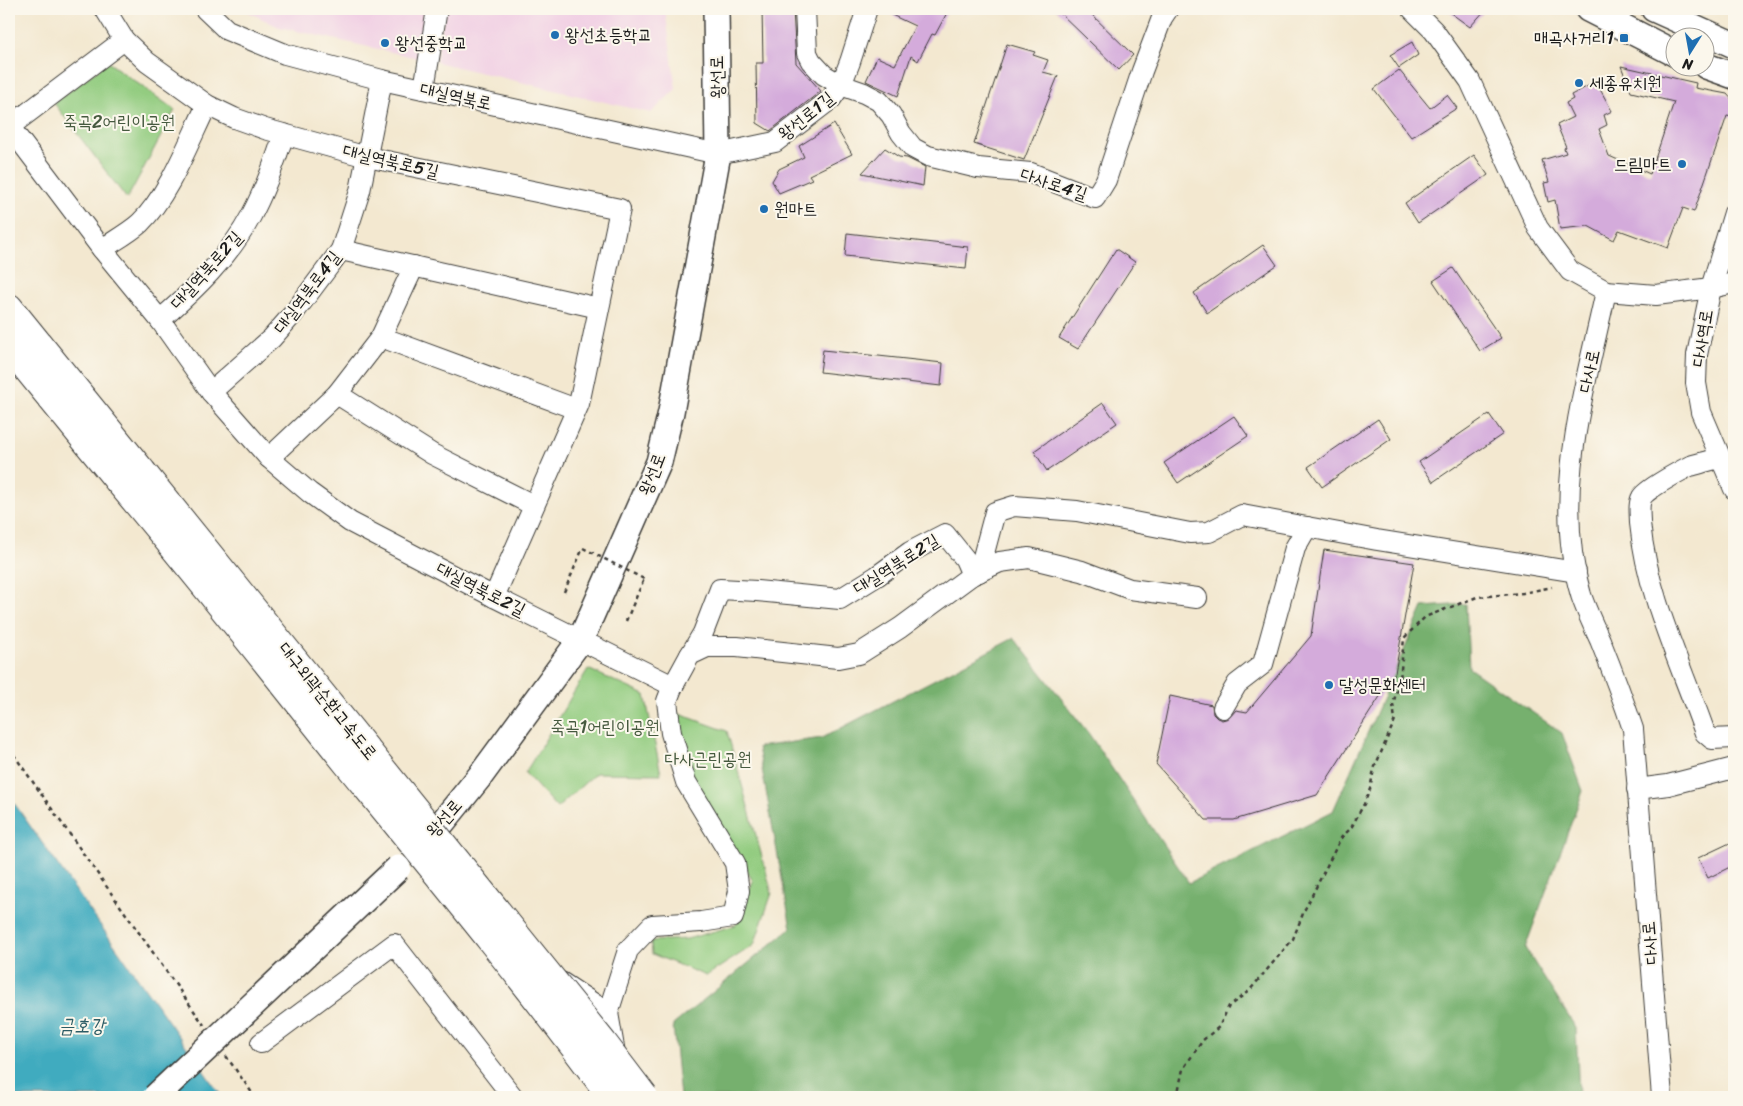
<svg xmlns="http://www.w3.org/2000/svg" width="1743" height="1106" font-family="Sriracha,'Poor Story',sans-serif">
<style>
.built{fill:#f1d0e4}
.green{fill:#93cc80;stroke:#58744e}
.forest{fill:#76b06e;stroke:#496645}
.water{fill:#3fabbf;stroke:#2e646e}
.building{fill:#d4abdb}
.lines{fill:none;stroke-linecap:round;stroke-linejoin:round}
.minor-casing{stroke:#3c3b37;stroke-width:22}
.major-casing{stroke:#3c3b37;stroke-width:28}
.highway-casing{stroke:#3c3b37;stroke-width:30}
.path{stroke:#3c3b37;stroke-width:2.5;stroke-dasharray:4 4;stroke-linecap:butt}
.minor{stroke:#fff;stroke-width:20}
.major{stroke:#fff;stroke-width:25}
.highway{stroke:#fff;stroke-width:28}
.major-bridge-casing{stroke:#3c3b37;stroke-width:28;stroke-linecap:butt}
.highway-bridge-casing{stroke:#3c3b37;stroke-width:30;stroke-linecap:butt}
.path-bridge{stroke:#3c3b37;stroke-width:2.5;stroke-dasharray:4 4;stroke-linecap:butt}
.major-bridge{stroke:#fff;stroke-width:25}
.highway-bridge{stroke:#fff;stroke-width:28}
.poi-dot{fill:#1f6fb2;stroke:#fbf7ec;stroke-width:2}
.labels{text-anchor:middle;stroke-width:4;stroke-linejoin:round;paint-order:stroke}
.poi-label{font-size:18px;fill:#1c1c1c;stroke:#fbf7ec;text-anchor:start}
.street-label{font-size:18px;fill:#1c1c1c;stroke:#fbf7ec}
.park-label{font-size:18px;fill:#465a3f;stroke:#fbf7ec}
.water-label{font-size:19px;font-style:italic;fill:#2c5c65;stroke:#fbf7ec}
</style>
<rect width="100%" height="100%" fill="#fbf7ec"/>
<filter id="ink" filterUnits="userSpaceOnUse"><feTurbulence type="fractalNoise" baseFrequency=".02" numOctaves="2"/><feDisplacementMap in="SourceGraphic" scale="10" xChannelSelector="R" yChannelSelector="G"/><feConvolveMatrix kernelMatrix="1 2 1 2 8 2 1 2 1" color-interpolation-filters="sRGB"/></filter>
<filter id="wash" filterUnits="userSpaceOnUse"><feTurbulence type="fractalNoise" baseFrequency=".0096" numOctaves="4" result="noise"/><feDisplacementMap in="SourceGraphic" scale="20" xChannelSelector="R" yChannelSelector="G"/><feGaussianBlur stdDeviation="1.12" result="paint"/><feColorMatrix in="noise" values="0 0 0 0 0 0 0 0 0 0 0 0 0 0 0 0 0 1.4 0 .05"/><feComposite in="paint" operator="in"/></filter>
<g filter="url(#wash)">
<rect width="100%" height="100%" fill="#f3e8d0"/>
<g class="built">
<path d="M242,9H426L418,58L279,27Z"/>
<path d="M445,9H665L676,89L651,113L436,62Z"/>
</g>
<g class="green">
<path d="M108,62L175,110L127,199L54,103Z"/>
<path d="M588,669L645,695L661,774L596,773L557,808L525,773Z"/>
<path d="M671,711L727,731L772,893L754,945L706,976L652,954L651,941L687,939L736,925L753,881L684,771Z"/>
</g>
<path class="forest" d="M1466,604L1469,668L1562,733L1583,791L1525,948L1576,1028L1579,1097H680L673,1025L791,928L758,747L822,738L1014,638L1089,734L1189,883L1333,811L1423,607Z"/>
<path class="water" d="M9,796L222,1097H9Z"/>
<g id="blocks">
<g class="building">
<path d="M762,9H793L796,63L821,91L770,131L757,123L756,63H763Z"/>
<path d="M879,9H949L935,35L932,34L918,61L911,56L898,96L866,81L877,57L895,65L915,26Z"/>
<path d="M1056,9H1086L1133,55L1119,70Z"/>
<path d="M1445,9H1486L1470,27Z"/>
<path d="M1412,42L1418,55L1399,68L1390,55Z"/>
<path d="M1007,44L1035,52L1033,55L1048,60L1043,72L1058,76L1024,160L974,144Z"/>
<path d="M1621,66L1696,83L1695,88L1727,94L1734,102L1732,117L1727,116L1694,212L1683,208L1668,248L1619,230L1614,240L1588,226L1560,229L1555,200L1548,202L1544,183L1549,182L1542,160L1566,153L1564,148L1566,147L1557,125L1573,117L1566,103L1573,99L1571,95L1596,82L1612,111L1604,115L1607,125L1599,129L1609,156L1650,174L1674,102L1631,92Z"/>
<path d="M1399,70L1430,108L1447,95L1457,108L1411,137L1374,89Z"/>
<path d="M834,124L852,154L809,175L812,179L779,193L772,181L779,169L804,157L799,146Z"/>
<path d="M885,148L899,157L907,158L925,167L923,186L862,173Z"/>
<path d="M1474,155L1488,175L1418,223L1405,203Z"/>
<path d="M847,233L968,247L966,269L845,256Z"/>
<path d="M1263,245L1277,265L1207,313L1194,293Z"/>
<path d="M1116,249L1135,262L1078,349L1059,338Z"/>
<path d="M1453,268L1501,338L1480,351L1433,281Z"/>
<path d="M823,350L943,363L941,386L820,372Z"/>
<path d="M1103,403L1117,423L1047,471L1034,451Z"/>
<path d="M1489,414L1503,434L1433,482L1419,462Z"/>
<path d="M1234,416L1248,436L1178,483L1164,463Z"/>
<path d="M1378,419L1391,439L1322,487L1308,467Z"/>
<path d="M1324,550L1414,563L1395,673L1317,795L1234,820H1206L1156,764L1170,696L1212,705L1213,714L1217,718L1222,720L1229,718L1236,710L1247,712L1311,636Z"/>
<path d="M1734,841V865L1708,878L1698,858Z"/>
</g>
</g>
</g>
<g filter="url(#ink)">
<use href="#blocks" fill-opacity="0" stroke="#3c3b37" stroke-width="1"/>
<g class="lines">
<defs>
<g id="minor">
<path d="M105,9L124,40L147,62L207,105L234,118L265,129L367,157L620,209L579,404L494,597"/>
<path d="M205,9L227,30L285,54L382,80L718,154L775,142L831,99L841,85L850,62L867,9"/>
<path d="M805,9L807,53L811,61L824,75L841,85L864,93L879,101L891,115L901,133L913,148L928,156L978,168L1031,173L1095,198L1106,180L1142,71L1162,18L1168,9"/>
<path d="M1412,9L1434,31L1470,81L1538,228L1570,271L1606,291C1585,389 1551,495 1581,595C1586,610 1593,625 1600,640C1612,670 1623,699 1633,729L1662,1097"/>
<path d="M424,89L437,9"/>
<path d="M9,126L102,249L160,320L211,392L269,458L310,493L350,522L494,597L673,686"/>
<path d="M9,127L124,40"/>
<path d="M1734,213L1711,288L1697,355L1696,383L1701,412L1734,489"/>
<path d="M102,249C114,241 129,233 140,223C169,195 189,141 207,105"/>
<path d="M341,250L599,308"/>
<path d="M1606,291L1656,295L1711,288L1734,283"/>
<path d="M160,320C194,290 230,256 251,216C265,190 275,162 284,134"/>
<path d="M381,337L576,409"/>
<path d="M211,392L272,338L293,314L341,250L360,191L382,80"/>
<path d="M337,394L432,454L533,505"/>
<path d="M269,458L337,394L381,337L414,266"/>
<path d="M1712,460C1705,462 1697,464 1690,466C1682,470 1645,490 1642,497C1638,504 1640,515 1640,523C1647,596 1681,664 1705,733L1712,739L1734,738"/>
<path d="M979,572L995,512L1014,506L1077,511L1190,533L1209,532L1242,515L1377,540L1576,572"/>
<path d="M690,655L703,633L720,589L757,591L840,599L877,576L910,552L945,534L965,559L972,575"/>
<path d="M1223,708L1237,684L1263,664L1295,548L1307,527"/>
<path d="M1637,789L1668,785L1734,768"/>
<path d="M561,982L608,1013L616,1059"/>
<path d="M608,1013L628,950L652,925L701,922L733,917L739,891L735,863L686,782L671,733L667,701L672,688L690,655L707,647H737L838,658L859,654L900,628L972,575L1000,562L1029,558L1082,571L1130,589L1197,598"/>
<path d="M261,1043L394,944L513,1097"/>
</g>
<g id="major">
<path d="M1588,9L1676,54"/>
<path d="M1654,9L1734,45"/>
<path d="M1706,66L1734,76"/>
<path d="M425,841L442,823L481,775L581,639L659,462L671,412L718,154L716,9"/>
</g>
<g id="highway">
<path d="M9,308L142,472"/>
<path d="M9,346L118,480"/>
</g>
</defs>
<use href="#minor" class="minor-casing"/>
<use href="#major" class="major-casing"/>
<use href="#highway" class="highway-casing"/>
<g class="path">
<path d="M564,592L583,548"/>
<path d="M626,621L644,579"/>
<path d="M9,748L204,1025"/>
<path d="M226,1056L255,1097"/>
<path d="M1177,1097L1183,1069L1203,1040L1219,1027L1229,1006L1249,991L1293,939L1304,911L1341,838L1351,828L1364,804L1370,789L1374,769L1395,720L1393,704L1400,680L1404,638L1425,617L1477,597L1523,593L1552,587"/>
</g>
<use href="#minor" class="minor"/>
<use href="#major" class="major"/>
<use href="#highway" class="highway"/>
<defs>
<path id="major-bridge" d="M155,1097L398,868"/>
<g id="highway-bridge">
<path d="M142,472L603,1043L644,1097"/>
<path d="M118,480C197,573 272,669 348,764C438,874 528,983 612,1097"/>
</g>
</defs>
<use href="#major-bridge" class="major-bridge-casing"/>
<use href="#highway-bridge" class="highway-bridge-casing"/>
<path class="path-bridge" d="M583,548L644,579"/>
<use href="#major-bridge" class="major-bridge"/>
<use href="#highway-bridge" class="highway-bridge"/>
</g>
</g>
<g class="poi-dot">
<circle cx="555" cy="35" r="5"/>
<rect x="1619" y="33" width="10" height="10" rx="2.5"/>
<circle cx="385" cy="43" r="5"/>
<circle cx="1579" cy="83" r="5"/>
<circle cx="1682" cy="164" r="5"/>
<circle cx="764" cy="209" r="5"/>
<circle cx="1329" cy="685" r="5"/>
</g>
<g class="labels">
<g class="poi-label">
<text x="565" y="41">왕선초등학교</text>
<text x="1614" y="44" text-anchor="end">매곡사거리1</text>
<text x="395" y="49">왕선중학교</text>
<text x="1589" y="89">세종유치원</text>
<text x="1672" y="170" text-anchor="end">드림마트</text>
<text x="774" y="215">원마트</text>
<text x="1339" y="691">달성문화센터</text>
</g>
<g class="street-label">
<text transform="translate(717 77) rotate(-91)" y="6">왕선로</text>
<text transform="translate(456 96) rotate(12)" y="6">대실역북로</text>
<text transform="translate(806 116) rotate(-39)" y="6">왕선로1길</text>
<text transform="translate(391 161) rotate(13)" y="6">대실역북로5길</text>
<text transform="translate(1054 184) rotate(18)" y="6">다사로4길</text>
<text transform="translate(206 270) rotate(-48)" y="6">대실역북로2길</text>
<text transform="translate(307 292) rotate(-53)" y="6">대실역북로4길</text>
<text transform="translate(1702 338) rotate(-81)" y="6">다사역로</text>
<text transform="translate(1589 371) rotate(-78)" y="6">다사로</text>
<text transform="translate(652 474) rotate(-69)" y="6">왕선로</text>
<text transform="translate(896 564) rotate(-32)" y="6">대실역북로2길</text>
<text transform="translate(481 589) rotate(27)" y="6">대실역북로2길</text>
<text transform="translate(328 701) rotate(51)" y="6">대구외곽순환고속도로</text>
<text transform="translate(444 818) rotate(-49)" y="6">왕선로</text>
<text transform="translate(1650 943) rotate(-95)" y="6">다사로</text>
</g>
<g class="park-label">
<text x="119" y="128">죽곡2어린이공원</text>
<text x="605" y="733">죽곡1어린이공원</text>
<text x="708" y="765">다사근린공원</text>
</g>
<g class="water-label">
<text x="82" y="1032">금호강</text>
</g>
</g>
<rect width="1743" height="1106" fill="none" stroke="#fbf7ec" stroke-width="30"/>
<g transform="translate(1690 52) rotate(191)"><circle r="24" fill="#fbf7ec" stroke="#a29f99"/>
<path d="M0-4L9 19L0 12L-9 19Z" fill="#1f6fb2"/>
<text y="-8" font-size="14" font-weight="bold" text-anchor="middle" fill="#1c1c1c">N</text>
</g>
</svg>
